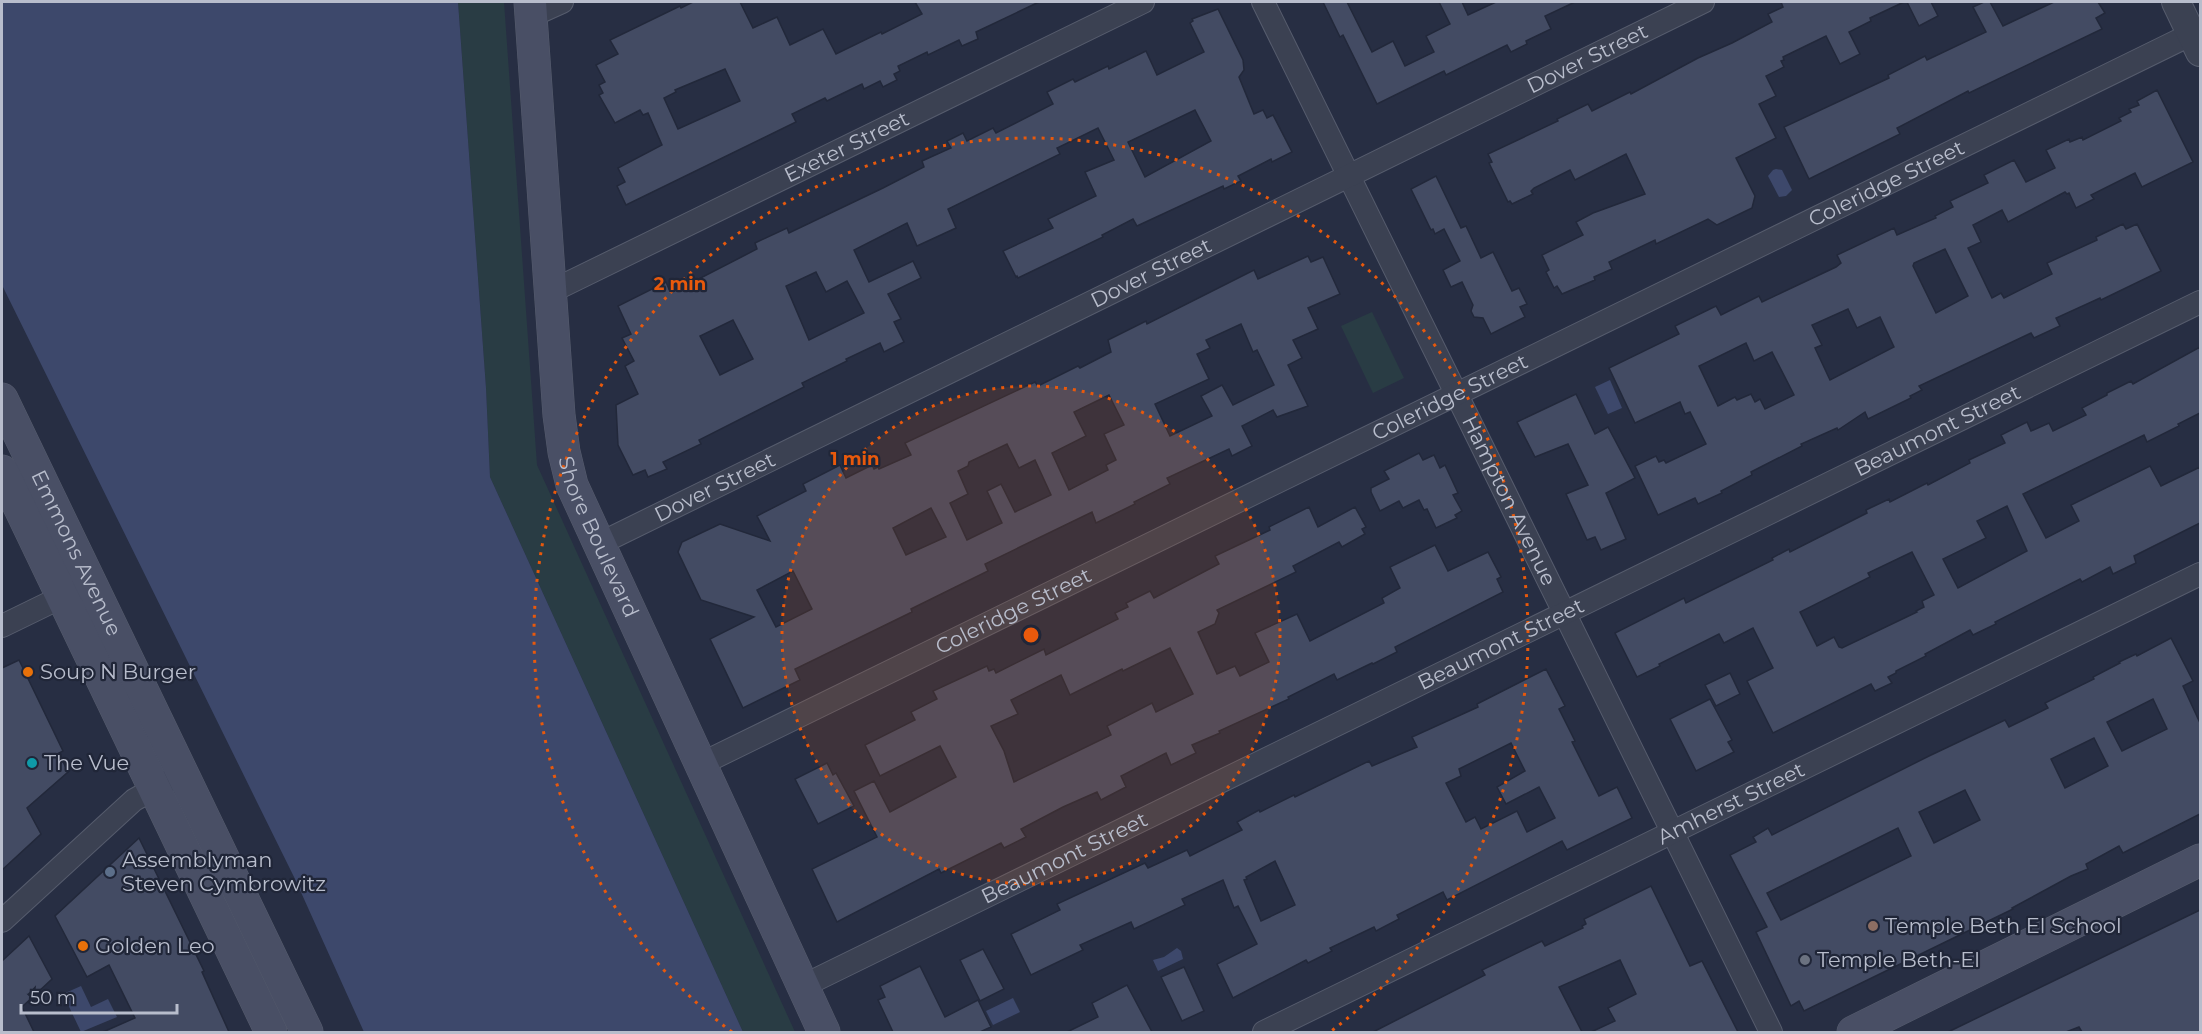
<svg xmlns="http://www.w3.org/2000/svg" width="2202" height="1034" font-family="Montserrat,sans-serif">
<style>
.green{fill:#293c44}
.water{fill:#3d486b}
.building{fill:#434b63;stroke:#22283a;stroke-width:1.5;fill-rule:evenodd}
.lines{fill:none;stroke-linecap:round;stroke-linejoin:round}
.minor-casing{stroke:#565c6d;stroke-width:24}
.tertiary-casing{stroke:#565c6d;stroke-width:30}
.secondary-casing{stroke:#565c6d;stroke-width:33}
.minor{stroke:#3b4152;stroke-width:22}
.tertiary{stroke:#3b4152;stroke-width:28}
.secondary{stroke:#494f65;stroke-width:32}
.ring{fill:none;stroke:#e8590c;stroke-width:3;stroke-dasharray:3 6}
.food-dot{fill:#e8710a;stroke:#202638;stroke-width:2}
.culture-dot{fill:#0f9aa8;stroke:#202638;stroke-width:2}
.service-dot{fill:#5c6f8a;stroke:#202638;stroke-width:2}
.education-dot{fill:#8d6e63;stroke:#202638;stroke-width:2}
.worship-dot{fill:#6b7280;stroke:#202638;stroke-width:2}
.labels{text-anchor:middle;stroke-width:4.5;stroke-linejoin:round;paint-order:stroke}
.street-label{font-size:21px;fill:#b8bdcc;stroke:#202638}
.poi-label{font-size:21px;fill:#b8bdcc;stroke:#202638;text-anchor:start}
.centre{fill:#e8590c;stroke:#202638;stroke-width:3}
.ring-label{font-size:18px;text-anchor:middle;font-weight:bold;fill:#e8590c;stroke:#202638;stroke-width:4.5;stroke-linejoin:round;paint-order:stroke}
</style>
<rect width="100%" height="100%" fill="#272e43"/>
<g class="green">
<path d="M458,2H504L537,465L795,1032H743L490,477L486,388Z"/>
<path d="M1372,312L1404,378L1373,393L1341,326Z"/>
</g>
<g class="water">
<path d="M2,2H458L486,388L490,477L743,1032H364L295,879L2,285Z"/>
<path d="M1776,169L1782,170L1792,190L1786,196L1779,197L1768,176L1773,170Z"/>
<path d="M1610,380L1622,408L1608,414L1595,387Z"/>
<path d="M1177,948L1181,951L1183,959L1158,971L1153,960L1164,957Z"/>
<path d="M81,986L91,1007L108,999L117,1017L81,1032L63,994Z"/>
<path d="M1013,998L1020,1012L993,1025L986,1011Z"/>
</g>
<g class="building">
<path d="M693,2H740L753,28L777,17L790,45L823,29L836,54L881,32L882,34L922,14L915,2H1039L976,32L978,39L962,46L959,40L928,55L927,52L898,66L900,71L894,74L897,80L883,87L880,81L864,89L862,84L827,101L825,98L792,114L796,122L626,205L617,186L625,182L618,168L662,145L648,113L643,115L640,110L615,123L599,95L603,93L599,85L605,82L596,65L618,54L610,40L680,6L681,8ZM725,69L740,101L678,129L664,98L676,92L675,90Z"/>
<path d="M1323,2H1347L1372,52L1393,41L1405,66L1434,52L1426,36L1450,24L1439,2H1462L1468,15L1496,2H1575L1545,16L1551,29L1526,41L1527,44L1511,52L1507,45L1446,75L1444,71L1377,104L1343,35L1340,37Z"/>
<path d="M1781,2H1904L1870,18L1871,21L1849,32L1860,54L1840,64L1826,36L1783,57L1784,60L1781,61L1784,67L1766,76L1776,96L1759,104L1776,138L1736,158L1755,196L1752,208L1717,225L1708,219L1656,244L1655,240L1609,262L1612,269L1594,277L1595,280L1562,294L1557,286L1554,288L1546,272L1549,270L1542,255L1583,235L1576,222L1593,213L1645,194L1626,154L1575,180L1570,170L1534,188L1531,191L1533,194L1512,204L1510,201L1508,202L1489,163L1492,162L1488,154L1558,121L1557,119L1588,104L1592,111L1630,92L1631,94L1698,58L1732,43L1772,22L1768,14L1783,7Z"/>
<path d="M1907,2H1931L1938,16L1919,26Z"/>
<path d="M1984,2H1990L2003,26L2054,2H2098L2105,13L2096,18L2102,29L1969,93L1968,91L1897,128L1900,134L1809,179L1784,127L1889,78L1888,75L1925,56L1927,60L1986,32L1973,7Z"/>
<path d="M1218,9L1243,60L1244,70L1239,77L1254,114L1263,110L1267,118L1273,115L1292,152L1272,162L1271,159L1238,176L1241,181L1224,189L1223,186L1137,226L1133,219L1102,235L1103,237L1018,278L1017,276L1016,277L1003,251L1053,228L1048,219L1096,196L1085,172L1114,160L1098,128L1057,148L1060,154L948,209L956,228L917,246L907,223L854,250L869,282L913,261L921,278L888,294L901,319L894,322L904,342L884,352L880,343L846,359L847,361L802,383L804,387L699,440L701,444L663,462L667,469L648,477L645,470L633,475L618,445L616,405L638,394L625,366L634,361L622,338L631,334L618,306L666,282L669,289L692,279L693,282L757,249L755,243L787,228L789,233L883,188L924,167L922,161L951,148L947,141L963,133L967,141L993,128L996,133L1053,104L1047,92L1073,79L1075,82L1108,66L1109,69L1146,51L1157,75L1204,52L1190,23L1193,21L1192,19ZM1195,110L1211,141L1145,177L1128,142ZM816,272L826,292L847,281L864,313L809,340L786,286ZM733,320L753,359L720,375L700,336Z"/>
<path d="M2157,90L2193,162L2142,187L2135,173L2091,195L2094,199L2076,208L2069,193L2067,194L2065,192L2008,222L2002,210L1973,225L1981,242L1968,248L1992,298L2001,293L2004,298L2052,274L2047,263L2097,240L2096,237L2123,224L2126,229L2137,224L2161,271L2101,300L2100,298L2056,318L2060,326L2034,338L2031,333L1919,386L1922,390L1910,396L1911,398L1868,419L1865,412L1838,430L1837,428L1801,444L1802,446L1751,472L1752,475L1721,491L1722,493L1698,504L1695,498L1658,515L1635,466L1656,456L1659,462L1664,460L1666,463L1706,444L1690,412L1685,414L1680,402L1635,423L1609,368L1679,334L1675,326L1716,306L1721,315L1759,296L1762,302L1836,267L1841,263L1837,255L1894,228L1897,235L1936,218L1935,216L1953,207L1950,201L1988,183L1984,175L2014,160L2026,182L2055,168L2046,150L2069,139L2070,142L2082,137L2083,140L2121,121L2119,118L2131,112L2129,109L2139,105L2137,101ZM1945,249L1968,296L1936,313L1913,266L1914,263ZM1848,309L1857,328L1880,317L1894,347L1830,380L1815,348L1822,345L1812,325ZM1746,343L1754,361L1772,352L1794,395L1765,409L1760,399L1755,402L1751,394L1737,400L1735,397L1718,406L1699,366Z"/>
<path d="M1436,176L1461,228L1466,226L1481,258L1493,252L1512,291L1519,288L1527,304L1520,307L1525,317L1491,334L1483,318L1474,317L1471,311L1473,305L1462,282L1451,287L1443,270L1460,261L1444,229L1435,234L1433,229L1431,230L1411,189Z"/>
<path d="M1308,256L1311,262L1323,257L1340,294L1308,308L1318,329L1293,340L1302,358L1288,365L1308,406L1277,417L1273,410L1242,426L1252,446L1232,456L1229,449L1167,478L1170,484L1134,502L1135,504L1096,523L1092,512L985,564L988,571L911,609L912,612L795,669L800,680L743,708L710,639L754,617L701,600L678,552L682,542L720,524L770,541L757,516L806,491L803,484L840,465L846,478L872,465L874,469L878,467L879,469L911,455L905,443L1035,382L1038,386L1078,366L1080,368L1111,352L1108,340L1146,321L1147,324L1254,270L1258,279ZM1241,324L1253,352L1257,350L1274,385L1233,405L1222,385L1201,396L1212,416L1170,436L1155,404L1209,379L1197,354L1210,348L1206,340ZM1109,395L1124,425L1104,434L1116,460L1106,465L1108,470L1069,490L1052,453L1086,436L1074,412ZM1007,444L1019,468L1035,460L1051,495L1015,512L1001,484L987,491L1002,523L967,540L950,503L968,494L958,471L968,466L969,462ZM931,508L946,537L906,555L893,528ZM793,571L812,609L776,627L757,590Z"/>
<path d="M2200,347V413L2178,424L2179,426L2147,442L2144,435L2023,494L2046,538L2079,521L2071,505L2150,466L2161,486L2200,467V523L2134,556L2136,563L2113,574L2110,567L2082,582L2080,579L1995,622L1996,624L1973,635L1970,630L1925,654L1926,656L1896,671V673L1888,677L1892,683L1875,691L1871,684L1773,733L1747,681L1773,668L1753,628L1724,643L1719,634L1659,664L1660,666L1637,677L1615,633L1684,598L1686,603L1773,560L1772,558L1789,549L1790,552L1867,513L1866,510L1889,499L1890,502L1927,483L1928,485L1970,463L1969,460L2005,443L2001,435L2027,422L2031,431L2049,423L2053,431L2086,415L2082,408L2107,395V393L2131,381L2133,384ZM2007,506L2027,551L1958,588L1943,559L1986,538L1977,521ZM1912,552L1934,595L1922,601L1924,607L1916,611L1917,612L1842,648L1839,647L1834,637L1817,646L1800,612L1870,577L1868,573Z"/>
<path d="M1576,394L1595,434L1608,427L1635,478L1606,493L1626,539L1601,550L1595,537L1587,540L1566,494L1588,485L1568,444L1535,457L1517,422Z"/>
<path d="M1419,453L1423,460L1434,455L1440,468L1445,465L1458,493L1453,495L1462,511L1455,515L1457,518L1436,528L1427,509L1424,510L1419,500L1403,508L1399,501L1380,511L1371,492V488L1389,479L1384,471Z"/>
<path d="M1309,507L1318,527L1355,507L1366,527L1362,529L1365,534L1342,547L1339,542L1293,566L1296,572L1217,610L1219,613L1215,624L1198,632L1217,674L1235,666L1240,676L1269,662L1255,633L1297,614L1310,641L1384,603L1382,598L1400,588L1390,567L1435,545L1448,571L1488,552L1501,577L1497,579L1503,592L1395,647L1397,652L1373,664L1372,663L1337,680L1334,674L1288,697L1289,699L1219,731L1220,733L1192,745L1196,753L1171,765L1166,753L1121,776L1126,787L1101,800L1097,792L1063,807L1021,829L1026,837L1004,848L1001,843L941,873L939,869L837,922L812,869L877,837L854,791L874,781L890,812L956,777L940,746L880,776L865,745L915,720L911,712L937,699L933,691L987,666L989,671L994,669L996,673L1044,649L1046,655L1118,619L1115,613L1128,607L1126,603L1150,591L1154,598L1219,564L1215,556L1270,530L1269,527ZM1170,648L1193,694L1156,712L1152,703L1107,726L1111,735L1014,782L1004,751L991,726L1018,714L1011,700L1061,675L1070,695L1122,669L1123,671Z"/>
<path d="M2171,638L2193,681L2183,686L2200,723V814L2123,853L2119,846L2086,864L2088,869L2071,876L2012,908L2013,909L1804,1011L1799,1001L1791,1006L1756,932L1767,927L1730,855L1756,842L1753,837L1768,828L1772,835L1929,756L2005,720L2009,727L2048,708L2045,703L2094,679L2093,677L2120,663L2119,662L2136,654L2137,656ZM2153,699L2167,729L2122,751L2107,722ZM2094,738L2108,766L2065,788L2051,759ZM1965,790L1980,820L1934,843L1919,812ZM1898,828L1911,856L1781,920L1767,893Z"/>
<path d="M19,660L63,751L59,753L68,772L27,808L41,834L2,870V668Z"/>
<path d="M1546,669L1565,706L1559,709L1575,741L1572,742L1599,796L1617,787L1632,818L1567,850L1562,841L1447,900L1443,892L1397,915L1399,919L1376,931L1374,927L1330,948L1332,951L1308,963L1306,960L1233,998L1217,964L1257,944L1238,906L1234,908L1223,880L1182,899L1185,905L1134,929L1131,922L1080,945L1083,950L1031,975L1011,934L1060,910L1057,904L1145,863L1148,868L1187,850L1190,856L1242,830L1237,822L1259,810L1260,812L1294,795L1295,797L1369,761L1372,766L1417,747L1412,737L1478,707L1477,704ZM1511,743L1525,771L1497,787L1506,804L1539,787L1555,818L1527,832L1517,811L1481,829L1475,817L1466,822L1446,783L1461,776L1459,769ZM1275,861L1295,905L1261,921L1244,880L1247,879L1246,877Z"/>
<path d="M1730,673L1740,694L1716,706L1705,685Z"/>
<path d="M1710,699L1732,740L1728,742L1734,752L1696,771L1670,719Z"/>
<path d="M827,763L833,775L836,773L854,806L818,824L795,779Z"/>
<path d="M139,838L204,971L202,972L229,1032H103L135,1018L109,965L87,977L55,916Z"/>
<path d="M1651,886L1690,966L1702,961L1738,1032H1591L1615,1021L1608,1008L1636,994L1620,960L1559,987L1582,1032H1373L1485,975L1482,970L1542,941L1545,946L1583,928L1582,926L1586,924L1584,919Z"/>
<path d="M2200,910V1032H2082L2079,1027L2066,1032H1948Z"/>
<path d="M29,936L52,979L22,1007L34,1032H2V961Z"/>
<path d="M983,949L1004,989L980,1001L960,960Z"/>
<path d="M920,966L945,1017L978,1000L991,1027L980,1032H893L878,1000L885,997L880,986Z"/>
<path d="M1184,967L1204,1011L1182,1021L1161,977Z"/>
<path d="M1127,985L1152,1032H1067L1098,1017L1092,1003Z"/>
</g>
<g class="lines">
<defs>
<g id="minor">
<path id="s1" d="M1263,2L1771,1032"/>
<path d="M531,16L562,2"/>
<path id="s2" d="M552,291L1143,2"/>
<path id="s3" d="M599,544L1703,2"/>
<path d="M2,626L76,590"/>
<path id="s4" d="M699,765L2200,30"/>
<path d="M2,921L134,800L166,782"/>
<path id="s5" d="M803,986L2200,302"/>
<path id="s6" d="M1264,1032L2200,574"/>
</g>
<path id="tertiary" d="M2176,2L2200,52"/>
<g id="secondary">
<path id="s7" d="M530,2L559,415L564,452L572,485L824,1032"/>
<path id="s8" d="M2,399L307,1032"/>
<path d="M2,471L271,1032"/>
<path d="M1853,1032L2200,860"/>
</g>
</defs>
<use href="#minor" class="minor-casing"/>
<use href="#tertiary" class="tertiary-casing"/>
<use href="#secondary" class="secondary-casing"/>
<use href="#minor" class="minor"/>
<use href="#tertiary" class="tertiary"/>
<use href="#secondary" class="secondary"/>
</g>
<circle cx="1031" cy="635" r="249" fill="#e8590c" fill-opacity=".12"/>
<g class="ring">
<circle cx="1031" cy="635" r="249"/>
<path d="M732 1032A497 497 0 1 1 1330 1032"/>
</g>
<g class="food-dot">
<circle cx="28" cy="672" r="6"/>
<circle cx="83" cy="946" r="6"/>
</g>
<circle class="culture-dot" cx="32" cy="763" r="6"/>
<circle class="service-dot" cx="110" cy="872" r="6"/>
<circle class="education-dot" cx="1873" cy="926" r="6"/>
<circle class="worship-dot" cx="1805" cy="960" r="6"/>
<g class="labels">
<g class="street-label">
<text dy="7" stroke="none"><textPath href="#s3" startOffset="1101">Dover Street</textPath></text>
<text dy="7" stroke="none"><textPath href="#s2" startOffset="328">Exeter Street</textPath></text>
<text dy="7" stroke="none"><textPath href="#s4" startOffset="1322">Coleridge Street</textPath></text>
<text dy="7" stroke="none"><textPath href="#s3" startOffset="615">Dover Street</textPath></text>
<text dy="7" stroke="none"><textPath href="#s4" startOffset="836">Coleridge Street</textPath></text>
<text dy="7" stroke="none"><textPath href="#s5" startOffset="1263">Beaumont Street</textPath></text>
<text dy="7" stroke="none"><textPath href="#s3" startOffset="129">Dover Street</textPath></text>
<text dy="7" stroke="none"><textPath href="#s1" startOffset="556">Hampton Avenue</textPath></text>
<text dy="7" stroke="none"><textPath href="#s7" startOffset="543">Shore Boulevard</textPath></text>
<text dy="7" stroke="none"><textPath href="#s8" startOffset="171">Emmons Avenue</textPath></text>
<text dy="7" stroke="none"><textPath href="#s4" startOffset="350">Coleridge Street</textPath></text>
<text dy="7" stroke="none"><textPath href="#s5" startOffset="777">Beaumont Street</textPath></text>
<text dy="7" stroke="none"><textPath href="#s6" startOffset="520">Amherst Street</textPath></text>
<text dy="7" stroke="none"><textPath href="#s5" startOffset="291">Beaumont Street</textPath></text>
</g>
<g class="poi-label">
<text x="40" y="679">Soup N Burger</text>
<text x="44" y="770">The Vue</text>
<text x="122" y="867">Assemblyman<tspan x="122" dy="24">Steven Cymbrowitz</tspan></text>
<text x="1885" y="933">Temple Beth El School</text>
<text x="95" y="953">Golden Leo</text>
<text x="1817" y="967">Temple Beth-El</text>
</g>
</g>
<circle cx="1031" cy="635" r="9" class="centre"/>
<g class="ring-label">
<text x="680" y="290">2 min</text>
<text x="855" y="465">1 min</text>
</g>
<rect width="2202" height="1034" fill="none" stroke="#b8bdcc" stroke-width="6"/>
<path d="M21 1004v9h156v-9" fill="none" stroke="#b8bdcc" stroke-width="3"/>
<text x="30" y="1004" font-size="18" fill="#b8bdcc" stroke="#202638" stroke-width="4.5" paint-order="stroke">50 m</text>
</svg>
